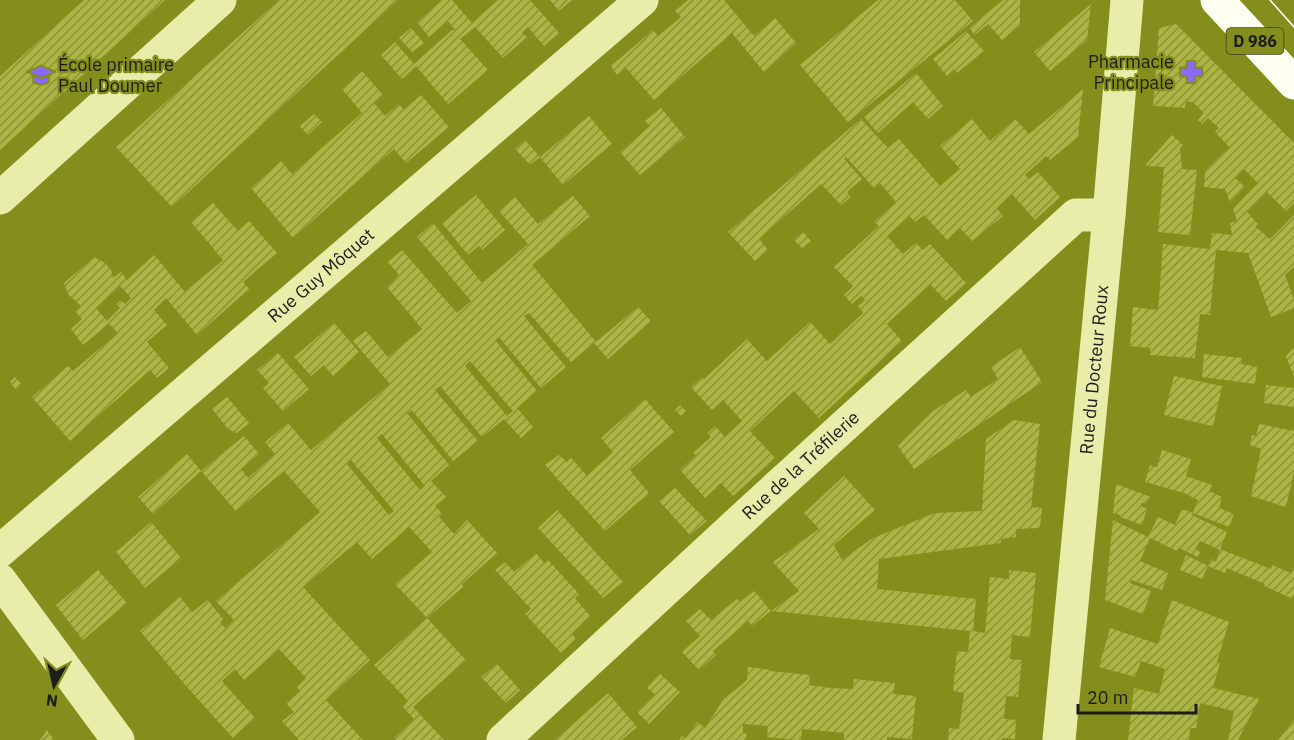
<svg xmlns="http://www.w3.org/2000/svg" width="1294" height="740" font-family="'IBM Plex Sans',sans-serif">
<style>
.building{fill:url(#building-hatch);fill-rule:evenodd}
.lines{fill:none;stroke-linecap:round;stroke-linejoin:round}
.minor{stroke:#e8eda9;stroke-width:33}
.major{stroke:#fdfff0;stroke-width:33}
.tram{stroke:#fff;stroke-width:1.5}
.labels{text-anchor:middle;stroke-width:4.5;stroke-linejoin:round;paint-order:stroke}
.shield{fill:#848e1c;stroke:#3c3f1d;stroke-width:1.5}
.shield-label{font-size:16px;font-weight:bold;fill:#1d1d1d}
.poi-label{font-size:18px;fill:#1d1d1d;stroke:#848e1c;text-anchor:end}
.street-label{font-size:18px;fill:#1d1d1d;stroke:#848e1c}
</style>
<defs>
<pattern id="building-hatch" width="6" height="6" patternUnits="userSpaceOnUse" patternTransform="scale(1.5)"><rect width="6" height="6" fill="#acb544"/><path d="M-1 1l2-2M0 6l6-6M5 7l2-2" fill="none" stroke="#8b9338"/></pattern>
</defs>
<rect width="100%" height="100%" fill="#848e1c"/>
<g class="building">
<path d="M84,0H165L0,150V76Z"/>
<path d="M279,0H398L172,207L116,147Z"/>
<path d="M442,0H452L472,23L498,0H530L559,33L544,46L528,27L522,33L527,37L503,58L475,27L460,39L488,70L448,104L416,66L402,79L381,55L395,42L414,64L452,30H455L448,21L429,37L417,22Z"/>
<path d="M550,0H572L559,11Z"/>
<path d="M688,0H724L754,36L775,18L796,43L764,72L732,33L654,100L626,68L617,75L611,66L653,30L658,36L681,17L675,11Z"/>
<path d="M878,0H955L973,21L848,122L800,65Z"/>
<path d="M1003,0H1020V26L1002,40L988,24L975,35L969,28Z"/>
<path d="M1091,4L1087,40L1050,71L1034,52Z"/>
<path d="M1176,24L1294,143V203L1286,211L1267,192L1247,212L1258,224L1255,226L1270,239L1294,215V267L1285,275L1294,300V308L1271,317L1248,253L1216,250L1210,315L1200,314L1195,358L1150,355V348L1130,346L1133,307L1158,310L1163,244L1210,249L1212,233L1232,235L1230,223L1237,221L1233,209L1258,183L1244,169L1235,178L1245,187L1230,202L1225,189L1204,187L1205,171L1224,152L1230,148L1215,132L1219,128L1208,118L1202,124L1198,120L1204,113L1194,103L1186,101L1185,108L1153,106L1159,28Z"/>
<path d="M411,28L424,43L412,52L399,38Z"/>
<path d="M966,31L984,51L957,73L954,69L947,76L933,59Z"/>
<path d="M362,71L383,95L374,103L385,116L399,104L404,110L421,95L449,127L406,163L394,149L293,238L251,188L281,161L292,174L362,113L342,89Z"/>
<path d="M916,73L943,106L928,119L913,102L878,133L864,117Z"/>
<path d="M1083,89L1078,137L1050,160L1046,156L1025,175L1029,179L1038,172L1060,197L1035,220L1012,194L997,208L1003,216L972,241L960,228L947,240L924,215L915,222L909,216L887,236L903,254L916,243L923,250L930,244L966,283L946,301L930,284L887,324L902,341L819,418L794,391L750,431L775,458L733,496L721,483L705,498L680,470L696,455L693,453L711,437L707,433L715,426L725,437L742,421L723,400L712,410L691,387L702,377L704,379L747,339L767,361L810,322L830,344L863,313L858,306L865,300L861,296L852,304L844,295L853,286L834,267L879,226L874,222L896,202L880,183L874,188L846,157L844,159L862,179L847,192L851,197L841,205L821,184L759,239L768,250L755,261L728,232L861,119L888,148L899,139L940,186L960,169L940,146L972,119L990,141L1015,119L1029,134Z"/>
<path d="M661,108L685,137L640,175L620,152L650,126L645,121Z"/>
<path d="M314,114L322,122L308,135L300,126Z"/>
<path d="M589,116L612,144L563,185L540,157L530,165L515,149L525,140L540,157Z"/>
<path d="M1172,135L1183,145L1180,148L1182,169L1197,170L1190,235L1158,232L1164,167L1146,166L1147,163Z"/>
<path d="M476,195L505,230L482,250L479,246L468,255L442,223Z"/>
<path d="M573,196L590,216L532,265L596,342L638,307L651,321L608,359L594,343L571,362L529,313L524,316L566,367L541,388L499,337L495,340L537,391L517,408L533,427L521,438L504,419L482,437L440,386L435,390L478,441L453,461L412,410L407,413L449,465L431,481L446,497L435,506L442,513L439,517L454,534L467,520L497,553L462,584L463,587L427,618L395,584L432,552L409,527L372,559L357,542L303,587L370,660L326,700L363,740H299L282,721L294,712L286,703L300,691L297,687L306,678L279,649L244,680L235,669L222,681L255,718L233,738L186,686L140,631L180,597L192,612L208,600L223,619L220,622L225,628L234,620L216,601L320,512L284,471L236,511L201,471L244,436L259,454L241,469L248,478L275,454L265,442L288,423L311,450L390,384L353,341L366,331L388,357L422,329L387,287L399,275L388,262L402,250L457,313L471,301L417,237L433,223L482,283L528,244L499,211L515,197L538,224ZM470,361L513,411L507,416L465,366ZM382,434L425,486L420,490L377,438ZM351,460L394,511L389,515L347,464Z"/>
<path d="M213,203L238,231L249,221L277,253L243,282L249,289L197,335L166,298L154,310L167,325L147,342L169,368L157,378L150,370L70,441L32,397L68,366L73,371L118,333L109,324L83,345L71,329L82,319L75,311L81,306L68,294L64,283L94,257L105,263L111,270L113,278L121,272L127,280L154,255L185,292L223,260L191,222ZM120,286L131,298L125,304L121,300L116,304L120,308L107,321L96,308Z"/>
<path d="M803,232L811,241L802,248L794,240Z"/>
<path d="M334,323L359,352L333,376L324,365L311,376L294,357Z"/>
<path d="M1020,347L1042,382L914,469L898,446L933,411L966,390L971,397L998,379L991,367Z"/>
<path d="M1294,348V377L1286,356Z"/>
<path d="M278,353L309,389L283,411L263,388L269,383L257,370Z"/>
<path d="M1204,354L1242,358L1241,364L1257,367L1255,384L1202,377Z"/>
<path d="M1174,376L1222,386L1213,426L1164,415Z"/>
<path d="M15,377L21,384L16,390L10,382Z"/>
<path d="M1266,385L1294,388V407L1264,403Z"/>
<path d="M227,397L249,423L237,433L228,429L212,409Z"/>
<path d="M645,399L674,432L630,470L649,493L605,531L545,465L559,455L567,462L571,458L587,476L613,452L601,438Z"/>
<path d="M680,405L686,411L681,416L675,410Z"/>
<path d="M1014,420L1040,424L1031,508L1042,507L1040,528L1016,529V537L1001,539V543L879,559L877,589L976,599L973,631L985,633L990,577L1009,579V570L1036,573L1030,637L1012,635L1010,659L1022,660L1020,678L1018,697L1006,696L1004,719L1016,720L1015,739L1002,738V740H948L949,728L959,729L964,693L953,691L957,651L968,652L970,631L771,611L799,591L773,562L819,529L804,513L844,476L875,510L834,545L842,560L873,538L935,513L982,511L986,439Z"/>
<path d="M1259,424L1294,431V472L1286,507L1251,496L1261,449L1250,445L1252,435L1256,436Z"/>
<path d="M1162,450L1191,459L1186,476L1212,485L1209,491L1222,497L1219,508L1234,514L1229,527L1193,513L1198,500L1184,493L1145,482L1150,465L1157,467Z"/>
<path d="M187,454L201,471L153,514L138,497Z"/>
<path d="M1116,484L1151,497L1145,504L1141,503V506L1147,509L1142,525L1120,517V515L1113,513Z"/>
<path d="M675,488L707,521L690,535L659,501Z"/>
<path d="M1182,509L1193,513L1192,515L1227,532L1220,549L1271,569L1272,565L1291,573L1294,567V595L1291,598L1264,586L1265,584L1227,568L1225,573L1208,566L1202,579L1180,570L1186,555L1208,566L1211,559L1216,562L1220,550L1200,541L1195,549L1200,552L1198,557L1179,548L1177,551L1150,538L1140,561L1168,573L1162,590L1131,580L1130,583L1151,591L1143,614L1105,600L1113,520L1148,537L1158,517L1175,525Z"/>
<path d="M557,510L623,582L603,598L538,528Z"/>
<path d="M151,522L181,558L145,588L116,552Z"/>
<path d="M536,553L545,564L548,560L579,594L575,598L590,616L572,634L576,639L561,653L525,614L531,609L495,570L505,562L514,572Z"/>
<path d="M98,570L127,603L83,640L56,605Z"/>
<path d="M754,591L771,611L752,626L748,621L713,651L716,655L699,670L682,652L700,636L686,621L700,609L711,620L737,599L740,602Z"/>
<path d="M1172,600L1229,622L1217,662L1220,663L1213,688L1259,699L1238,740H1228L1234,711L1200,703L1196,728H1190L1189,740H1128L1134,688L1159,694L1165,669L1141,661L1135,677L1099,667L1110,628L1158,644Z"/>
<path d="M427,618L466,660L413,707L444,740H396L394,738L414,719L403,707L408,701L374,665Z"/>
<path d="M497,664L520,690L506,703L481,677Z"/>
<path d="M748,667L771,670L770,671L810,675L809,685L831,688L853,689L854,679L895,683L893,694L916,696L912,739L887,737V740H844V733L802,729L801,740H796L767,737L768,726L743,724V732L747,735L744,740H679L682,736L686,738L697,722L705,728L723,700L747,680Z"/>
<path d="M660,674L680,692L649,724L637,712L655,694L647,688Z"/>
<path d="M608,693L637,727L622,740H555Z"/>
<path d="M1294,720V740H1278Z"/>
<path d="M47,730L54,740H40Z"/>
</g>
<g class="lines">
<g class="minor">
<path d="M0,198L220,0"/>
<path id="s1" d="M0,551L642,0"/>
<path d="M0,580L118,740"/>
<path id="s2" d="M503,740L755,507L1076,215H1109"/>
<path id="s3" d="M1059,740L1109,215L1127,0"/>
</g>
<path class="major" d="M1217,0L1294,83"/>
<path class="tram" d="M1270,0L1294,27"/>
</g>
<defs>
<symbol id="pharmacy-bare" viewBox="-9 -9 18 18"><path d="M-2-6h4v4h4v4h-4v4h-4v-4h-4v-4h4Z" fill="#8a67fe" stroke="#848e1c" stroke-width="2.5" paint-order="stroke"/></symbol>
<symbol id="school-bare" viewBox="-9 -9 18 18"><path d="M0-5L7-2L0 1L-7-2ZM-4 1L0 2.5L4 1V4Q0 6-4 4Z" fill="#8a67fe" stroke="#848e1c" stroke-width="2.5" paint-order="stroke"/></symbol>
</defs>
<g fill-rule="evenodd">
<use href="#pharmacy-bare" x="1176" y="57" width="30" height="30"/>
<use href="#school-bare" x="26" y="60" width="30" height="30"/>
</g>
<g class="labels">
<rect class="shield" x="1226.5" y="28" width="57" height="26" rx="4.5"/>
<g class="shield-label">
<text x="1255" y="47">D 986</text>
</g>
<g class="poi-label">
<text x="1174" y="68">Pharmacie<tspan x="1174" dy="21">Principale</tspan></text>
<text x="58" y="71" text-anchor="start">École primaire<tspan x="58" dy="21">Paul Doumer</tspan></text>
</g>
<g class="street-label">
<text dy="6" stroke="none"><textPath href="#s1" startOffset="423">Rue Guy Môquet</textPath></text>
<text dy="6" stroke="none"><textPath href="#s3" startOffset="372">Rue du Docteur Roux</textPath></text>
<text dy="6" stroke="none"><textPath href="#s2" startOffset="405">Rue de la Tréfilerie</textPath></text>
</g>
</g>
<g transform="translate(54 686) rotate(188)" stroke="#848e1c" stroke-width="4.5" paint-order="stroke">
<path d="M0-4.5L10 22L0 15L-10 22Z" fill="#1d1d1d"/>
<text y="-9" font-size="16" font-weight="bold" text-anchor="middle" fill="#1d1d1d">N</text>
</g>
<path d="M1078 704v9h118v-9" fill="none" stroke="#1d1d1d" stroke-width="3"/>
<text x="1087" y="704" font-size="18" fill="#1d1d1d" stroke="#848e1c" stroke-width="4.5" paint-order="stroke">20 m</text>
</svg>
